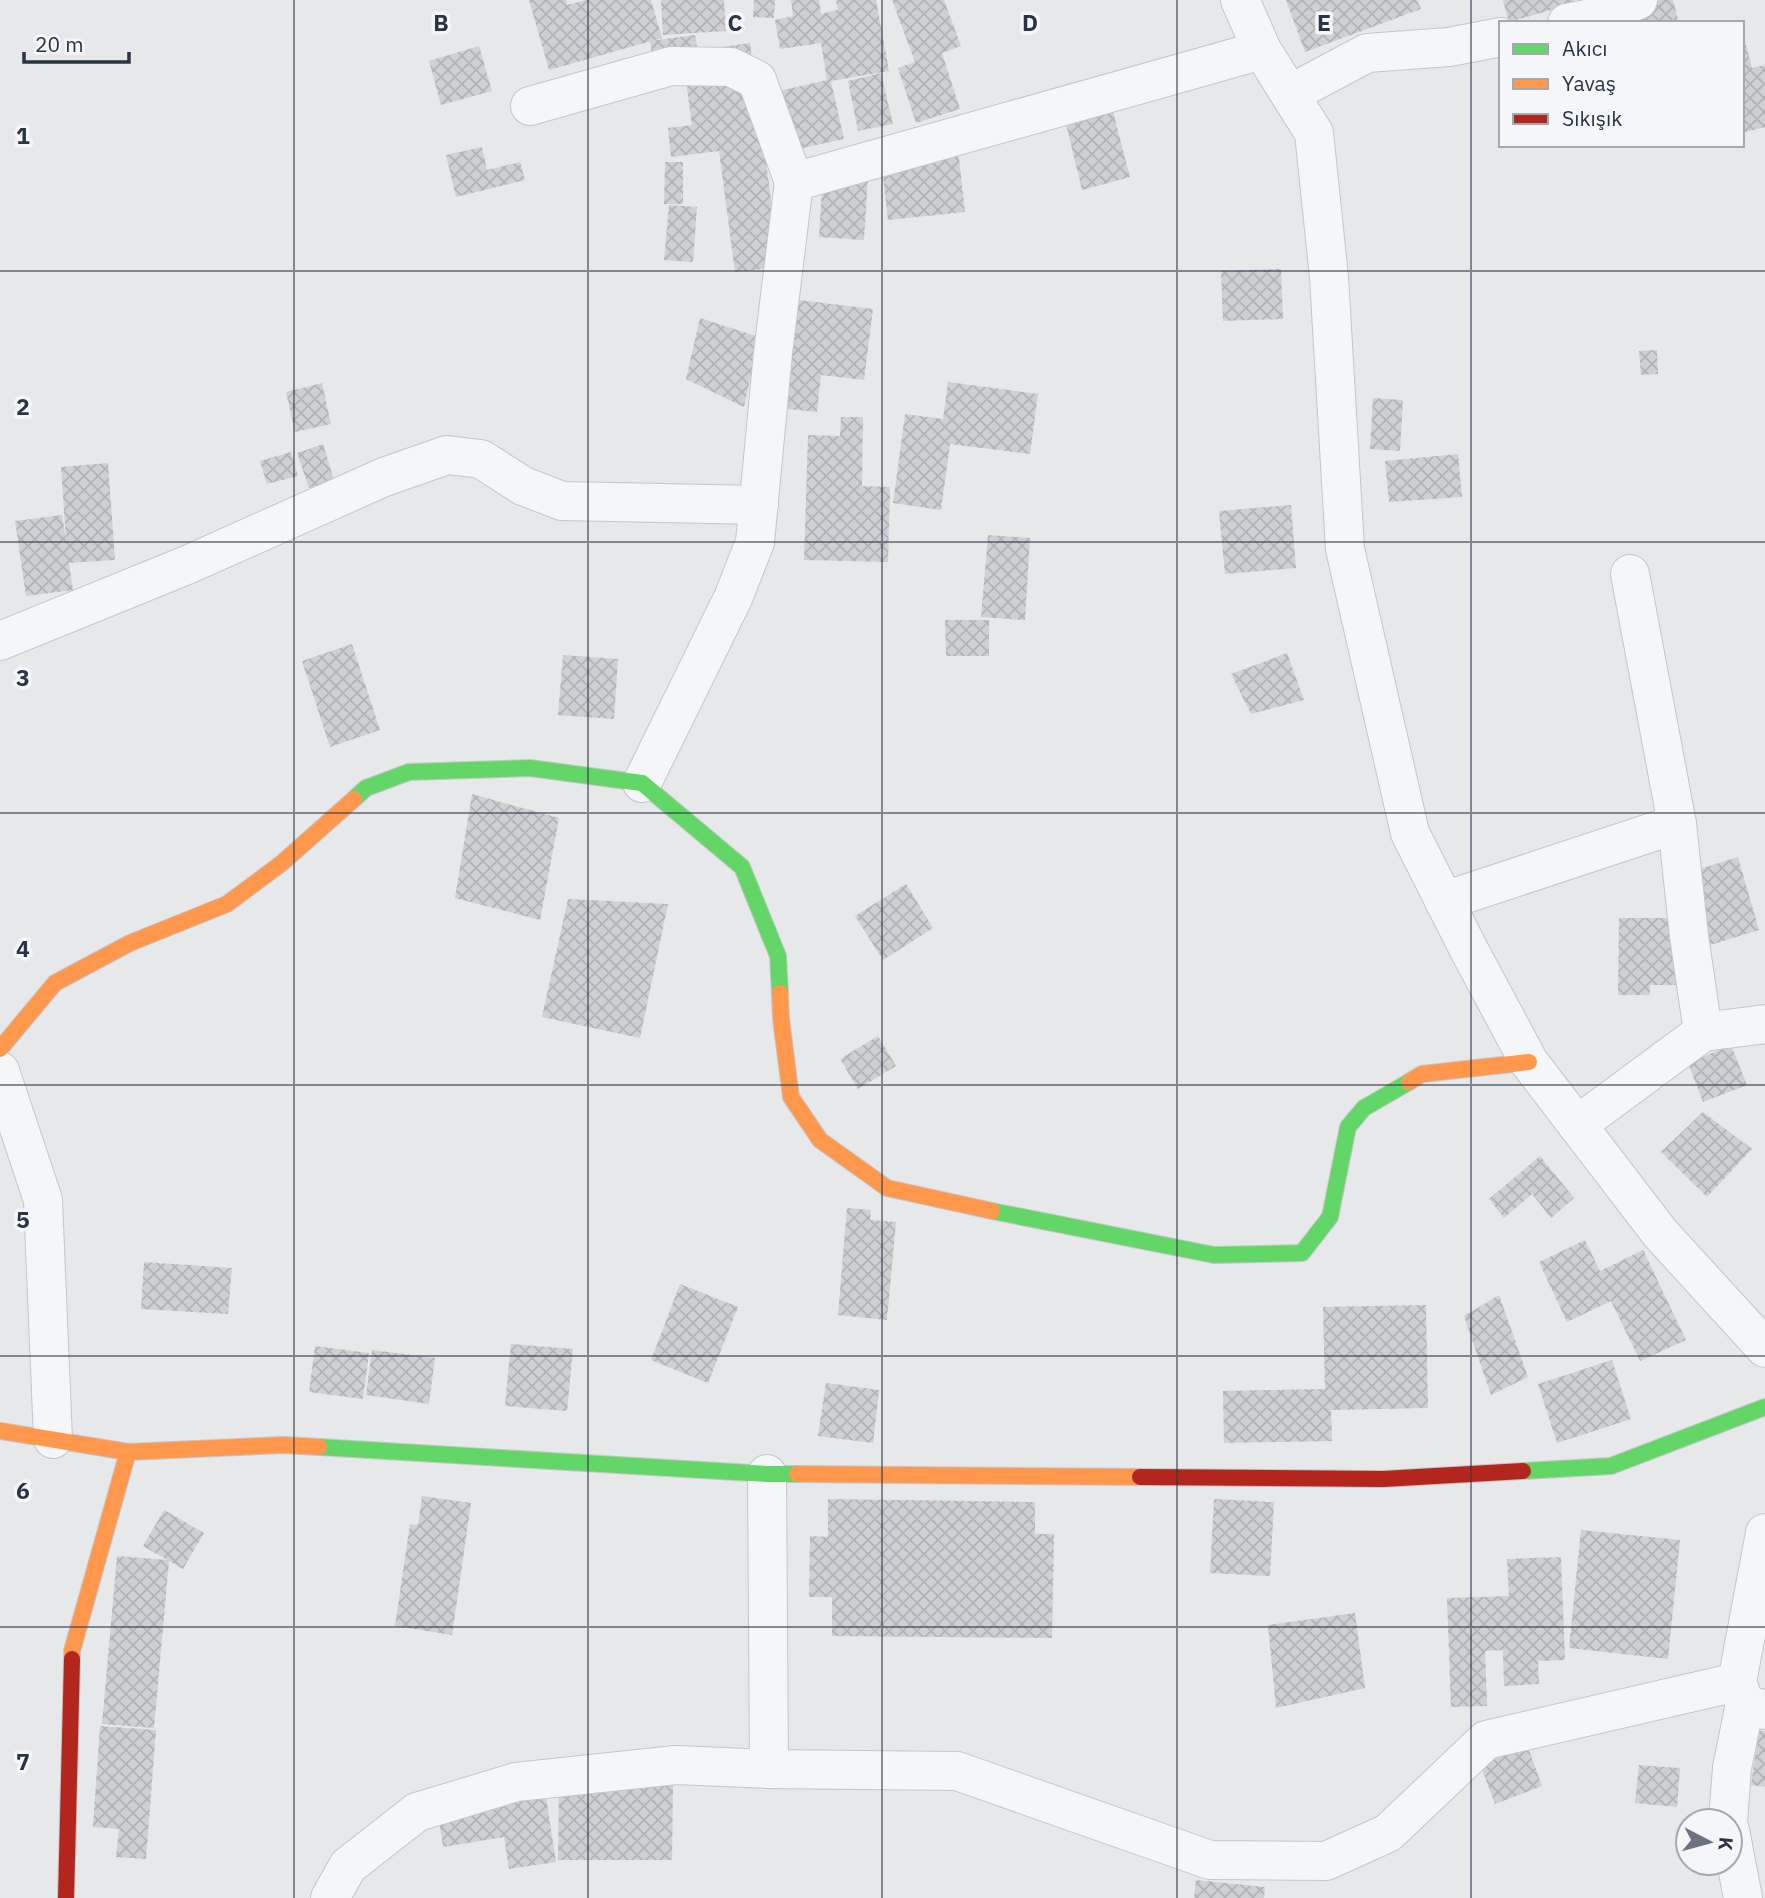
<svg xmlns="http://www.w3.org/2000/svg" width="1765" height="1898" font-family="'IBM Plex Sans',sans-serif">
<style>
.building{fill:url(#building-cross-hatch)}
.lines{fill:none;stroke-linecap:round;stroke-linejoin:round}
.street-casing{stroke:#c4c6c8;stroke-width:40}
.fast-casing{stroke:#c4c6c8;stroke-width:18}
.slow-casing{stroke:#c4c6c8;stroke-width:18}
.jam-casing{stroke:#c4c6c8;stroke-width:18}
.street{stroke:#f5f6f7;stroke-width:38}
.fast{stroke:#63d668;stroke-width:16}
.slow{stroke:#ff974d;stroke-width:16}
.jam{stroke:#b3261e;stroke-width:16}
.grid{fill:none;stroke:#2b3445;stroke-width:2;stroke-opacity:0.55}
.grid-label{font-size:23px;text-anchor:middle;font-weight:bold;fill:#2b3445;stroke:#f4f6f9;stroke-width:7;stroke-linejoin:round;paint-order:stroke}
</style>
<defs>
<pattern id="building-cross-hatch" width="8" height="8" patternUnits="userSpaceOnUse" patternTransform="scale(1.75)"><rect width="8" height="8" fill="#ced0d3"/><path d="M0 0l8 8M0 8l8-8" fill="none" stroke="#b1b3b6"/></pattern>
</defs>
<rect width="100%" height="100%" fill="#e6e8ea"/>
<g class="building">
<path d="M529,0H566L567,5L586,0H651L662,38L549,70Z"/>
<path d="M661,0H724L726,31L663,35Z"/>
<path d="M754,0H775L774,18L753,17Z"/>
<path d="M791,0H819L821,14L838,10L836,0H876L889,71L831,81L844,139L775,154L762,95L827,80L821,43L780,49L775,20L793,16Z"/>
<path d="M892,0H944L961,46L942,53L960,109L916,123L898,68L915,62Z"/>
<path d="M1286,0H1417L1421,9L1305,52Z"/>
<path d="M1503,0H1574L1575,3L1509,22Z"/>
<path d="M1660,0H1673L1679,23H1610L1608,15Z"/>
<path d="M695,35L701,71V50L750,43L780,267L735,272L719,151L671,157L668,128L692,125L685,74L656,79L650,41Z"/>
<path d="M1746,45L1752,68L1765,65V127L1742,133V46Z"/>
<path d="M479,46L492,91L441,105L429,61Z"/>
<path d="M881,73L893,124L858,131L848,81Z"/>
<path d="M1112,108L1130,177L1082,190L1065,120Z"/>
<path d="M482,147L487,170L520,162L525,180L456,197L446,155Z"/>
<path d="M958,150L965,212L888,220L881,158Z"/>
<path d="M824,158L869,162L864,240L819,237Z"/>
<path d="M665,162H683V204H664Z"/>
<path d="M669,205L697,207L693,262L664,260Z"/>
<path d="M1281,269L1283,319L1223,321L1221,271Z"/>
<path d="M782,298L873,309L864,380L821,375L817,412L768,407Z"/>
<path d="M700,318L759,337L744,407L686,379Z"/>
<path d="M1657,350L1658,374L1641,375L1639,351Z"/>
<path d="M948,382L1038,394L1030,454L950,444L941,510L893,503L905,414L943,419Z"/>
<path d="M322,383L331,424L295,432L286,392Z"/>
<path d="M1373,398L1403,400L1400,451L1370,449Z"/>
<path d="M841,417H863L862,486L890,487L888,562L804,560L808,435L840,436Z"/>
<path d="M323,444L334,480L309,488L297,453Z"/>
<path d="M291,452L298,476L267,484L260,461Z"/>
<path d="M1458,454L1462,497L1389,502L1385,461Z"/>
<path d="M108,463L115,560L69,563L73,590L26,596L15,521L62,515L66,540L61,467Z"/>
<path d="M1291,505L1296,568L1225,574L1219,511Z"/>
<path d="M988,535L1030,538L1025,620L981,617Z"/>
<path d="M945,620H989V656H946Z"/>
<path d="M352,644L380,730L330,747L302,661Z"/>
<path d="M1287,653L1304,700L1251,714L1231,674Z"/>
<path d="M563,655L618,659L614,719L558,715Z"/>
<path d="M472,794L559,818L540,920L455,898Z"/>
<path d="M1738,857L1759,930L1710,945L1690,872Z"/>
<path d="M906,884L933,928L883,960L855,916Z"/>
<path d="M568,899L668,904L640,1038L542,1017Z"/>
<path d="M1619,918H1683L1682,985H1650V995H1618Z"/>
<path d="M878,1036L896,1066L858,1089L840,1059Z"/>
<path d="M1731,1045L1747,1085L1703,1102L1688,1063Z"/>
<path d="M1703,1112L1752,1149L1707,1197L1661,1152Z"/>
<path d="M1540,1156L1574,1198L1551,1218L1532,1194L1504,1218L1489,1199Z"/>
<path d="M847,1208L871,1210L870,1220L896,1222L887,1320L838,1315Z"/>
<path d="M1585,1240L1600,1271L1643,1250L1686,1340L1640,1361L1611,1301L1567,1322L1539,1262Z"/>
<path d="M144,1262L232,1268L228,1314L141,1309Z"/>
<path d="M680,1284L738,1307L708,1383L651,1360Z"/>
<path d="M1499,1295L1528,1377L1491,1395L1464,1316Z"/>
<path d="M1426,1305L1428,1408L1331,1410L1332,1441L1224,1443L1223,1391L1325,1389L1323,1307Z"/>
<path d="M511,1344L573,1349L567,1411L505,1406Z"/>
<path d="M315,1346L369,1353L363,1399L309,1392Z"/>
<path d="M372,1350L435,1358L429,1404L366,1395Z"/>
<path d="M1612,1360L1631,1419L1557,1443L1538,1384Z"/>
<path d="M826,1383L879,1390L873,1443L818,1436Z"/>
<path d="M422,1496L471,1503L452,1635L395,1626L410,1524L418,1525Z"/>
<path d="M828,1499L1035,1502V1534H1054L1052,1638L832,1636V1597H809L810,1536L828,1537Z"/>
<path d="M1214,1499L1274,1502L1270,1576L1210,1573Z"/>
<path d="M164,1510L204,1533L183,1569L169,1561L154,1728L102,1724L117,1556L167,1560L143,1546Z"/>
<path d="M1581,1530L1680,1540L1668,1659L1569,1648Z"/>
<path d="M1561,1557L1565,1660L1538,1661L1539,1684L1504,1686L1503,1650L1485,1651L1487,1706L1451,1707L1447,1598L1509,1596L1507,1559Z"/>
<path d="M1355,1613L1365,1688L1276,1708L1268,1625Z"/>
<path d="M100,1726L156,1730L146,1859L116,1857L119,1829L93,1827Z"/>
<path d="M1759,1730L1765,1731V1787L1751,1785Z"/>
<path d="M1525,1739L1542,1786L1495,1804L1477,1756Z"/>
<path d="M1639,1765L1680,1768L1677,1807L1635,1803Z"/>
<path d="M559,1783L673,1784L672,1860H558Z"/>
<path d="M546,1797L556,1862L509,1869L504,1837L443,1847L438,1813Z"/>
<path d="M1196,1880L1265,1887L1264,1898H1194Z"/>
</g>
<g class="lines">
<defs>
<g id="street">
<path d="M1240,0L1262,50L1314,133L1329,277L1345,549L1410,833L1468,948L1529,1062L1660,1233L1765,1348"/>
<path d="M1567,23L1592,18L1638,0"/>
<path d="M1290,94L1367,53L1449,47L1501,37"/>
<path d="M530,106L671,66L731,67L757,80L794,182"/>
<path d="M0,641L187,565L384,477L447,455L481,459L523,486L562,501L759,505"/>
<path d="M642,783L733,598L755,542L773,353L794,182L1262,50"/>
<path d="M1677,824L1689,936L1703,1032"/>
<path d="M1444,901L1677,824L1630,574"/>
<path d="M0,1071L43,1200L53,1439"/>
<path d="M1577,1125L1703,1032L1765,1024"/>
<path d="M767,1474L769,1769"/>
<path d="M1765,1533L1737,1682L1745,1704L1765,1710"/>
<path d="M1728,1821L1732,1768L1745,1704"/>
<path d="M1730,1830L1743,1898"/>
<path d="M330,1898L348,1866L417,1812L516,1782L676,1765L769,1769L957,1771L1210,1860L1326,1861L1388,1833L1486,1740L1737,1682"/>
</g>
<g id="fast">
<path d="M354,799L366,788L409,772L530,768L642,783L742,867L778,956L780,993"/>
<path d="M992,1211L1214,1255L1302,1253L1330,1217L1348,1127L1364,1108L1409,1082"/>
<path d="M319,1447L767,1474H797"/>
<path d="M1523,1471L1611,1466L1765,1407"/>
</g>
<g id="slow">
<path d="M780,993L781,1019L791,1097L820,1140L887,1188L992,1211"/>
<path d="M0,1049L55,983L130,943L227,904L282,863L354,799"/>
<path d="M1409,1082L1422,1074L1529,1062"/>
<path d="M0,1431L128,1452L284,1445L319,1447"/>
<path d="M797,1474L1140,1477"/>
<path d="M72,1659V1651L128,1452"/>
</g>
<g id="jam">
<path d="M1140,1477L1383,1479L1523,1471"/>
<path d="M66,1898L72,1659"/>
</g>
</defs>
<use href="#street" class="street-casing"/>
<use href="#fast" class="fast-casing"/>
<use href="#slow" class="slow-casing"/>
<use href="#jam" class="jam-casing"/>
<use href="#street" class="street"/>
<use href="#fast" class="fast"/>
<use href="#slow" class="slow"/>
<use href="#jam" class="jam"/>
</g>
<path class="grid" d="M294,0V1898M588,0V1898M882,0V1898M1177,0V1898M1471,0V1898M0,271H1765M0,542H1765M0,813H1765M0,1085H1765M0,1356H1765M0,1627H1765"/>
<g class="grid-label">
<text x="441" y="31">B</text>
<text x="735" y="31">C</text>
<text x="1030" y="31">D</text>
<text x="1324" y="31">E</text>
<text x="23" y="144">1</text>
<text x="23" y="415">2</text>
<text x="23" y="686">3</text>
<text x="23" y="957">4</text>
<text x="23" y="1228">5</text>
<text x="23" y="1499">6</text>
<text x="23" y="1770">7</text>
</g>
<rect x="1499" y="21" width="245" height="126" fill="#f4f6f9" stroke="#a4a8b1" stroke-width="2"/>
<rect x="1513" y="44" width="35" height="10" fill="#63d668" stroke="#a4a8b1" stroke-width="2"/>
<text x="1562" y="56" font-size="21" fill="#2b3445">Akıcı</text>
<rect x="1513" y="79" width="35" height="10" fill="#ff974d" stroke="#a4a8b1" stroke-width="2"/>
<text x="1562" y="91" font-size="21" fill="#2b3445">Yavaş</text>
<rect x="1513" y="114" width="35" height="10" fill="#b3261e" stroke="#a4a8b1" stroke-width="2"/>
<text x="1562" y="126" font-size="21" fill="#2b3445">Sıkışık</text>
<g transform="translate(1709 1842) rotate(96)"><circle r="33" fill="#f4f6f9" stroke="#a4a8b1" stroke-width="2"/>
<path d="M0-5L12 26L0 18L-12 26Z" fill="#6c737f"/>
<text y="-10" font-size="19" font-weight="bold" text-anchor="middle" fill="#2b3445">K</text>
</g>
<path d="M24 52v10h105v-10" fill="none" stroke="#2b3445" stroke-width="3.5"/>
<text x="35" y="52" font-size="21" fill="#2b3445" stroke="#f4f6f9" stroke-width="5" paint-order="stroke">20 m</text>
</svg>
